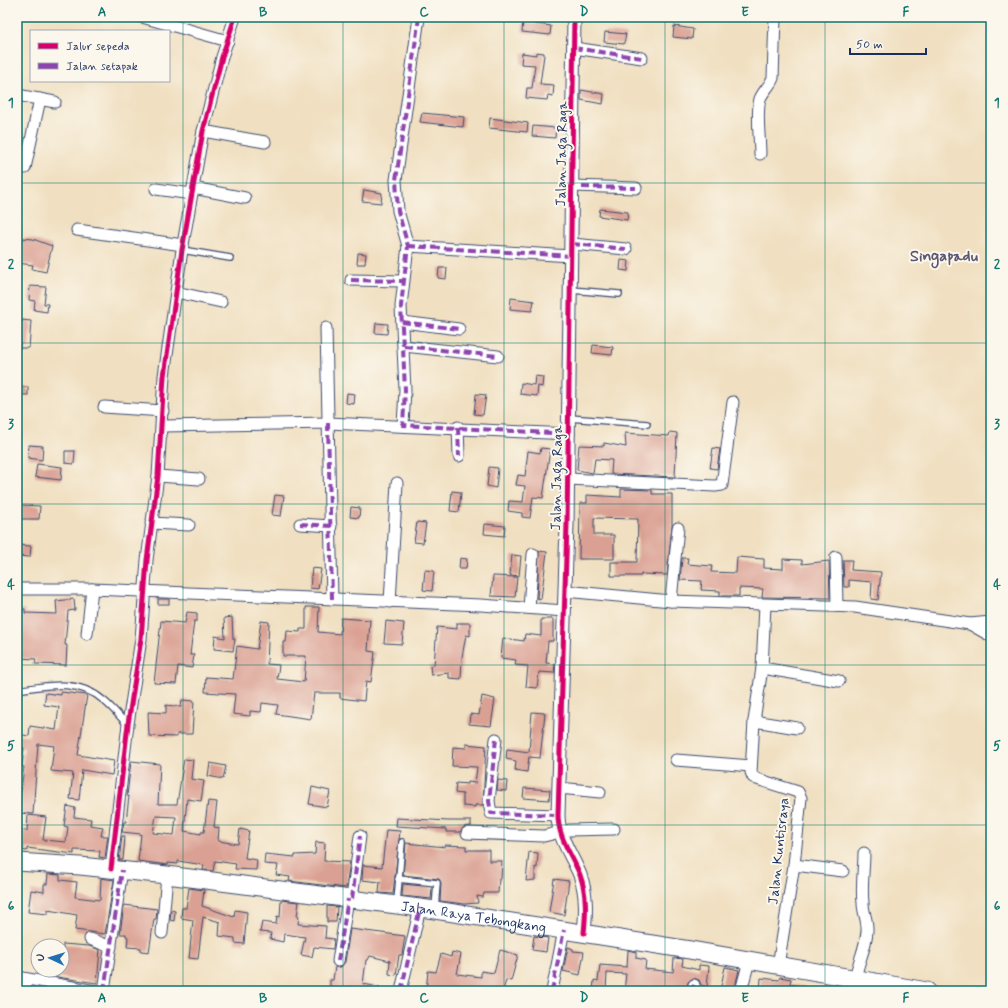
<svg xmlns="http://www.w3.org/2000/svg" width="1008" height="1008" font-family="Mynerve,sans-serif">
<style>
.building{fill:#daa093;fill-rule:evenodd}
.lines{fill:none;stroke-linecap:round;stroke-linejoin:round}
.service-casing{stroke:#3b496d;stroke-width:8}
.minor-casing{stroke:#3b496d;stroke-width:13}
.tertiary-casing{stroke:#3b496d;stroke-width:15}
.primary-casing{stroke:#3b496d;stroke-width:19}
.service{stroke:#fff;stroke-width:5.5}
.minor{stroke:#fff;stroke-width:11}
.tertiary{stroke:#fff;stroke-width:13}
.primary{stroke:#fff;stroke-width:17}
.quiet{stroke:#8e44ad;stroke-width:4;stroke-dasharray:8 4;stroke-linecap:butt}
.cycleway-casing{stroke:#fbf7ec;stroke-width:8}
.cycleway{stroke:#d6006c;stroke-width:5}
.grid{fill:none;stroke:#0f766e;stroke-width:1;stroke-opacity:0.55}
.labels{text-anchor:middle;stroke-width:4;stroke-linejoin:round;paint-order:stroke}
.street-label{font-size:14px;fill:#1b2f5e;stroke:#fbf7ec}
.quarter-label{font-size:16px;font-weight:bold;fill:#5e5771;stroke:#fbf7ec}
.neatline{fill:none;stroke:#0f766e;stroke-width:1.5}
.grid-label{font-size:13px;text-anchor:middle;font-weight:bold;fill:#0f766e}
</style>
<rect width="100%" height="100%" fill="#fbf7ec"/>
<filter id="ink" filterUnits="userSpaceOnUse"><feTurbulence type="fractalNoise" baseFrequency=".025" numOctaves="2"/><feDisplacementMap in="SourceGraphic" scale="8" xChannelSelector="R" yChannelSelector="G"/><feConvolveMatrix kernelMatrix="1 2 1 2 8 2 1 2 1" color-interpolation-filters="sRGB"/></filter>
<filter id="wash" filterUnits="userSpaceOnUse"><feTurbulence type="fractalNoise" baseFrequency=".012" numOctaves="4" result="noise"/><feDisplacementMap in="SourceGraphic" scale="16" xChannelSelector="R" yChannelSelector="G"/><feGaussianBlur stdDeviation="0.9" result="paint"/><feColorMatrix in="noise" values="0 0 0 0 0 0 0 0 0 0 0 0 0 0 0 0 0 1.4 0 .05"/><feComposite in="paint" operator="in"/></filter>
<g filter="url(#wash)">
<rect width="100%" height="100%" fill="#f0dfc0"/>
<g id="blocks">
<g class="building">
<path d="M523,22L551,26L550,35L522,32Z"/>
<path d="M674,26L693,29L692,39L673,37Z"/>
<path d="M605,32L626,34L624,44L604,42Z"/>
<path d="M536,52L544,53V55L540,84L554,85L553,96L548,95L547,100L526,98L527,88H532L535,65L521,64L522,53L536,55Z"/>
<path d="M581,90L604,94L603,104L581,100Z"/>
<path d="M422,113L464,117L463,127L420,122Z"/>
<path d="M490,118L528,123L527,132L489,128Z"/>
<path d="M533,126L556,128L555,138L532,136Z"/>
<path d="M364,190L382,193L381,203L362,201Z"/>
<path d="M600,209L628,212L627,220L599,216Z"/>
<path d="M23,238L33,239L52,246L46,272L32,269L33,265L17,263V239L23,240Z"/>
<path d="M358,253L366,254L365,264H357Z"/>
<path d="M621,260L629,261L628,271L620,270Z"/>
<path d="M439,268H447L446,279L438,278Z"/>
<path d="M30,286L46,287L44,304H48L47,312L34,310L35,301L29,300Z"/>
<path d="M511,298L534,301L532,311L510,309Z"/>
<path d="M22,320L31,321L29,348H20V335L17,334V322H22Z"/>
<path d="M376,323L388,324L387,334L375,333Z"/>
<path d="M593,345L613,347L612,355L592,353Z"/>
<path d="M535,376L543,377L542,387L538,386L537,396L520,394L521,383L534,385Z"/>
<rect x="17" y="387" width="11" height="8"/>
<path d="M347,393L355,394L354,404L346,403Z"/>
<path d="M476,394L486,395L483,415L474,414Z"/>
<path d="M670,432L677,433L675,477L611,474L612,460L595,459L593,473L577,470L579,445L604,446V443L626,447L625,433L669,436Z"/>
<path d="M29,445L43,446L42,460L28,458Z"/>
<path d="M541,448L550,449L543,498L533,497L530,518L522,517V513L508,511L509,501L523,502L525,486L516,485L518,475L525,476L528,451L540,453Z"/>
<path d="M713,448L720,449L717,469L710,468Z"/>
<path d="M65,451H75L74,464L65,463Z"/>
<path d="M37,464L62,467L61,480L35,477Z"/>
<path d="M489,467L498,468L496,488L487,486Z"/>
<path d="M621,489L652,490V494H672V525L667,575L641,574V576H611V562H637L638,519L594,518V535H614V559H579L580,503H587V495L621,497Z"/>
<path d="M452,491L461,492L459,512L450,511Z"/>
<path d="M275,495L284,496L281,516L272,515Z"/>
<path d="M21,505L40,506L39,519H20Z"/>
<path d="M351,507L360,508L359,518L350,517Z"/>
<path d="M417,522L426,523L423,543L414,542Z"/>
<path d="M485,524L505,526L504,536L484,534Z"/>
<path d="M18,545L31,546L30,557L17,556Z"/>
<path d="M539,551L547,552L541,599L537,598Z"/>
<path d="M512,555L521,556L519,576L510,575Z"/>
<path d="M737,557L764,559V568L783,569V559L802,560V564L829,561L830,598L762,597L763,589L739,588V596H720V591L701,590L702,581L680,580L682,558H688L687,564L712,566L711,572L736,573Z"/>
<path d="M460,558L467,559L466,569H459Z"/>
<path d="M843,560H852L851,570L881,572L878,600L871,599L872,582L849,580V587H844Z"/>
<path d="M312,568L321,569L318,589L310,588Z"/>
<path d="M425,570L434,571L432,591L423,590Z"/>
<path d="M493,576L517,577L515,597L491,596Z"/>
<path d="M74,599L75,610L68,611L65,645H67L66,665L35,664L36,659L17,658V609H25V613L57,614L56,601Z"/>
<rect x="158" y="599" width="11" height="5"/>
<path d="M306,607H319L318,632L340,634L341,618L370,620L368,651L375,652L371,682L366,681L364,701L340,698V693H314L311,719L276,714L278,705L262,703L261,712L250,711V716L233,714L235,694L205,692L206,677L233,679L237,646L257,649L261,621L269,622L267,664L279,665L277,679L304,682L306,656H283V642H286L287,631L300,632V629H306Z"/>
<path d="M187,612L197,613V621H194L190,655H194L192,668L178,666L176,684L154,683L161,621L185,623Z"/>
<path d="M232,617L233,639H235L233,651L214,649L215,636L225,638L224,618Z"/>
<path d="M541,619H553V641H548L546,663L555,664L554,673L539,672L537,688L526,687L528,666L515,665L516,660L501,658L503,638L524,641L525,634L541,636Z"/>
<path d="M386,621L404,623L402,644L384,643Z"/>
<path d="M457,623H470V636L466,635L462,657L461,679L449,678V673L431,675L430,666L434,665L437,627L457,629Z"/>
<path d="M61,692L87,695L78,755L114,761L112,775L82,770L79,800L70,799L73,773L51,771L54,746L38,744L33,814L18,813L24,767H22L24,748L17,747V734L29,736L30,726L56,730L59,707L44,705L46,693L61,695Z"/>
<path d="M482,696L495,699L491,726L469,724L470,714L479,715Z"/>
<path d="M182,700L194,701L192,734H177V737L149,736L148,712L166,713V705L181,707Z"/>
<path d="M532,712L545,713L540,758L529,757L527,772L515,770L516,761L506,759L507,749L529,752Z"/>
<path d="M466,744L486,746L483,805H475V807L463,806V794L455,793L456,783L468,784V782L475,783L477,767L452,766L453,747L466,748Z"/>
<path d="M184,759L193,760L191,779L204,781L201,801L187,799L184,831L201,834V832H204L208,801L217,802L214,827L219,828L218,841L238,844L240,829L249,831L245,858L257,860L256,870L235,869L236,864L215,861L213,871L203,870L204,865L178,861V864L168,863V865L138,861L141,834L122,832L124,822H126L129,796H127L131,761L160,764L158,804H177ZM156,816L176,817L174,835L153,833Z"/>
<path d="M210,763L226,766L223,779L208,776Z"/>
<path d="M498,780L507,781L506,791L497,790Z"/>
<path d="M312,787L330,791L327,807L309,804Z"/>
<path d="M524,788L550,790L549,800L523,798Z"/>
<path d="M67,806L75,808L74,817L91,819L90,825L103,827L101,836H108L105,858L99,857L100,851L74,850V854L27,848V851L18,850L20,830L27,831L28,815L46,817L43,840L66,842L68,827L64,826Z"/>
<path d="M397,818L448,821H471V826L464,827L460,832H446V829L396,826Z"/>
<path d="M386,830L400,831L393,894L379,893L380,882L362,880L363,865L382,867Z"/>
<path d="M122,836H125L123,860H119Z"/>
<path d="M316,842L325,843L324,861L350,862L346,888L289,881L290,877L276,875L278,865L264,864L265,854L295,857V855L315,854Z"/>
<path d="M406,843L445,847V845L466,846V850H489V861H502L501,879H499L498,893H484L483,897L477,896L478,903L464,904L440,901L441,883L439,879L403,875Z"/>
<path d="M529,852L538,853L537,868L535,867V880L526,881Z"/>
<path d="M48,874L60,875V880L77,882L75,897L100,900L101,878L114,880L105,934L75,930L77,915L48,910V914L28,912L31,890L44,892V884H47Z"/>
<path d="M554,879L569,881L564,915L549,912Z"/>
<path d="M403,884L432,887L431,899L402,896Z"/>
<path d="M189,888L204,890L202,906L234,917L235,910L247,912L244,944L235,943V938L219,936L220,922L203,917L198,959L189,958L193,920L181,918L182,908H186Z"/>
<path d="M281,900L299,902L297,916H299L298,924L326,926L325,938L334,939L333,949L314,947L312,957L301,955L305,937L284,934L283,942L270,939L271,933L260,932L262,922L276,924L277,916L280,917Z"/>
<path d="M124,905L157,909L156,919H154L149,952L141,951V948L127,947L128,937L126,936V934H120Z"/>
<path d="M327,906L337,907L336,922H327Z"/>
<path d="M171,910L175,911L174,921L170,920Z"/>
<path d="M350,929L405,936L402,955H399L396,975L389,974L390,961L370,956L368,960H366L363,984L379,987V991H330V980H333L335,967H341L345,962Z"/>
<path d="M534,936L548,938L546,952L532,950Z"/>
<path d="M63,944L89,946L100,950L97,983L44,975V970H62Z"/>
<path d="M568,947L573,949V951L584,952L580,975L563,971Z"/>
<path d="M500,950L518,955L511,981L506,980L503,991H426L428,971L436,972L441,954L451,957L452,952L461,954L457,974L481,977V971L494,973Z"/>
<path d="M628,950L636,952V958L646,960L645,969L673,972L674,958L683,959L682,966L699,970V965L709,966L707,987L701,985L699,980L693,978L688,982L685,991H624L626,974L607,973L606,991H593L594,980L598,981L600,965L627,967Z"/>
<path d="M725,967L739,970L734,991H720Z"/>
<path d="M780,977L791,979L790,984L806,987V991H760L761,978L779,980Z"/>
</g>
</g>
</g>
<g filter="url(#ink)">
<use href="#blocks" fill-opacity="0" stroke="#3b496d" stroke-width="1"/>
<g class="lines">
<defs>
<g id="service">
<path d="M182,250L230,258"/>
<path d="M571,290L619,294"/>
<path d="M569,418L647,424"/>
<path d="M17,690C46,686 78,678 103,700C112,707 119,716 127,724"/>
<path d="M398,879L437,883L435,909"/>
<path d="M397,902L402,842"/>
</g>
<g id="minor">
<path d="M142,17L228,41"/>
<path d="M574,48L642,58"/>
<path d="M17,95L55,102"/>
<path d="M203,131L265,142"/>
<path d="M760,154C760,138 756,114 760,99C763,91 770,86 773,78L775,17"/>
<path d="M25,168L40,99"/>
<path d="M573,186L636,188"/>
<path d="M193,188L245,198"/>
<path d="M156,189L192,194"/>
<path d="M77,230L183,245"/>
<path d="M572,244L626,249"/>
<path d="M408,246L571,256"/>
<path d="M351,280L403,281"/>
<path d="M176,292L221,302"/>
<path d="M402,322L459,329"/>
<path d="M326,328L332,599"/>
<path d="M404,346L498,356"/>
<path d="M104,407L163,411"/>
<path d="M403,425L405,390L401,306L408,246L398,211L396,180L419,17"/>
<path d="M162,426L328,423L569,434"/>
<path d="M458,427L459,456"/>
<path d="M158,476L199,479"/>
<path d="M568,479L715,486L722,485L733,402"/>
<path d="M151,523L189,525"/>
<path d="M300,524L331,526"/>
<path d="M836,557L837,606"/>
<path d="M17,589H92L481,605L565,611"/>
<path d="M565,591L671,601L855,607L970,624L991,622"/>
<path d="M671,601L678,528"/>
<path d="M390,602L397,483"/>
<path d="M765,605L762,668L754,721L751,772L753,777L757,779L798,792L801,798L794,865L778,966"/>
<path d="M529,608L533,554"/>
<path d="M970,624L991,636"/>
<path d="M87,634L92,589"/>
<path d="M762,668L839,681"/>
<path d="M754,721L797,728"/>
<path d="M496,739L489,801L491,813L558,815"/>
<path d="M676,760L751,766"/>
<path d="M559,788L600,792"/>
<path d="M467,833L544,836L569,830L614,829"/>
<path d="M794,865L843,871"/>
<path d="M111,869L128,724L141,639L147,560L158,476L164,376L182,250L203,131L222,57L235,17"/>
<path d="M352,899L360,836"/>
<path d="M162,933L167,875"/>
<path d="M90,939L111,947"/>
<path d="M338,961L348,899"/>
<path d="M17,977L95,991"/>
<path d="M855,979C858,962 866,948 867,931C868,921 863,913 863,903C861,887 864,869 864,853"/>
<path d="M25,991L26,979"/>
<path d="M104,991L122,870"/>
<path d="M401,991L420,908"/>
<path d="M552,991L564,930"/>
<path d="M692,991L694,985"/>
<path d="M741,991L749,961"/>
</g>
<path id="tertiary" d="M574,17L567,524L558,815C558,838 572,855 580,875C587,894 586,913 584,933"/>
<g id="primary">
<path id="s1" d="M17,862L80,866L167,875L435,910L690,950L927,991"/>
</g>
</defs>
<use href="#service" class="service-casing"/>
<use href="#minor" class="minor-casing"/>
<use href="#tertiary" class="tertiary-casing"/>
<use href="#primary" class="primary-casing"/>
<use href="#service" class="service"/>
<use href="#minor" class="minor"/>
<use href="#tertiary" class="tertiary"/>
<use href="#primary" class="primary"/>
<g class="quiet">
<path d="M419,17L396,180L398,211L408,246L401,306L405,390L403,425L569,434"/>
<path d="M574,48L642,58"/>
<path d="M582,187L636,188"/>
<path d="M572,244L626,249"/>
<path d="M408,246L571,256"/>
<path d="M351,280L403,281"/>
<path d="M402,322L459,329"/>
<path d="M404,346L498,356"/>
<path d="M328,423L332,599"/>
<path d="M458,427L459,456"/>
<path d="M300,524L331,526"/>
<path d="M496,739L489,801L491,813L558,815"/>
<path d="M352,899L360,836"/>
<path d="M338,961L348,899"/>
<path d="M104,991L122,870"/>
<path d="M401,991L420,908"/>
<path d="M552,991L564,930"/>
<path d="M692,991L694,985"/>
</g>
<defs>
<g id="cycleway">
<path d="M574,17L567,524L558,815C558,838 572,855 580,875C587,894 586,913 584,933"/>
<path d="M111,869L128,724L141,639L147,560L158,476L164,376L182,250L203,131L222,57L235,17"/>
</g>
</defs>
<use href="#cycleway" class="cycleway-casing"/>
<use href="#cycleway" class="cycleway"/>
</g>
</g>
<path class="grid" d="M183,17V991M343,17V991M504,17V991M665,17V991M825,17V991M17,183H991M17,343H991M17,504H991M17,665H991M17,825H991"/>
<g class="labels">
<g class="street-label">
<text transform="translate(561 154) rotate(-89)" y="5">Jalan Jaga Raga</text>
<text transform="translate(556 478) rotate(-89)" y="5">Jalan Jaga Raga</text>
<text transform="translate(778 851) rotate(-84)" y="5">Jalan Kuntisraya</text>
<text dy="5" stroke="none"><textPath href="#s1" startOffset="460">Jalan Raya Tebongkang</textPath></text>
</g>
<g class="quarter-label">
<text x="944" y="261">Singapadu</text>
</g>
</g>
<rect width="1008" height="1008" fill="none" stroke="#fbf7ec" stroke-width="44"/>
<rect x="30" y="30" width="140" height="52" fill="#fbf7ec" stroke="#a1a7b3"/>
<rect x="38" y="43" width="20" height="6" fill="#d6006c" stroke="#a1a7b3"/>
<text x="66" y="50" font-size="12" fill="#1b2f5e">Jalur sepeda</text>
<rect x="38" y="63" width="20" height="6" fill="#8e44ad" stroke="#a1a7b3"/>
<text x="66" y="70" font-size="12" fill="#1b2f5e">Jalan setapak</text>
<g transform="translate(50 958) rotate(274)"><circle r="19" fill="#fbf7ec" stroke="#a1a7b3"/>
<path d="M0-3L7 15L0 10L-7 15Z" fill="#1f6fb2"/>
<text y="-6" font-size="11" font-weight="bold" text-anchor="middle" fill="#1b2f5e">U</text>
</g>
<path d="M850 48v6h76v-6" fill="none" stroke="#1b2f5e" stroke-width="2"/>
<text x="856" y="48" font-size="12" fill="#1b2f5e" stroke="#fbf7ec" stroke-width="3" paint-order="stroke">50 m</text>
<rect x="22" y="22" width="964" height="964" class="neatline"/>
<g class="grid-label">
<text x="102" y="16">A</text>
<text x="263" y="16">B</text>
<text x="424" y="16">C</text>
<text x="584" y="16">D</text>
<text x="745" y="16">E</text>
<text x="906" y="16">F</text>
<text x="11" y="107">1</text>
<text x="997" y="107">1</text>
<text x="11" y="268">2</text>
<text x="997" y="268">2</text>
<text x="11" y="428">3</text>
<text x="997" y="428">3</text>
<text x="11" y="589">4</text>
<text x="997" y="589">4</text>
<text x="11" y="750">5</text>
<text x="997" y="750">5</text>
<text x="11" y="910">6</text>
<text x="997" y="910">6</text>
<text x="102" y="1002">A</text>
<text x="263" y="1002">B</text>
<text x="424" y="1002">C</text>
<text x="584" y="1002">D</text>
<text x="745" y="1002">E</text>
<text x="906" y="1002">F</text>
</g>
</svg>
